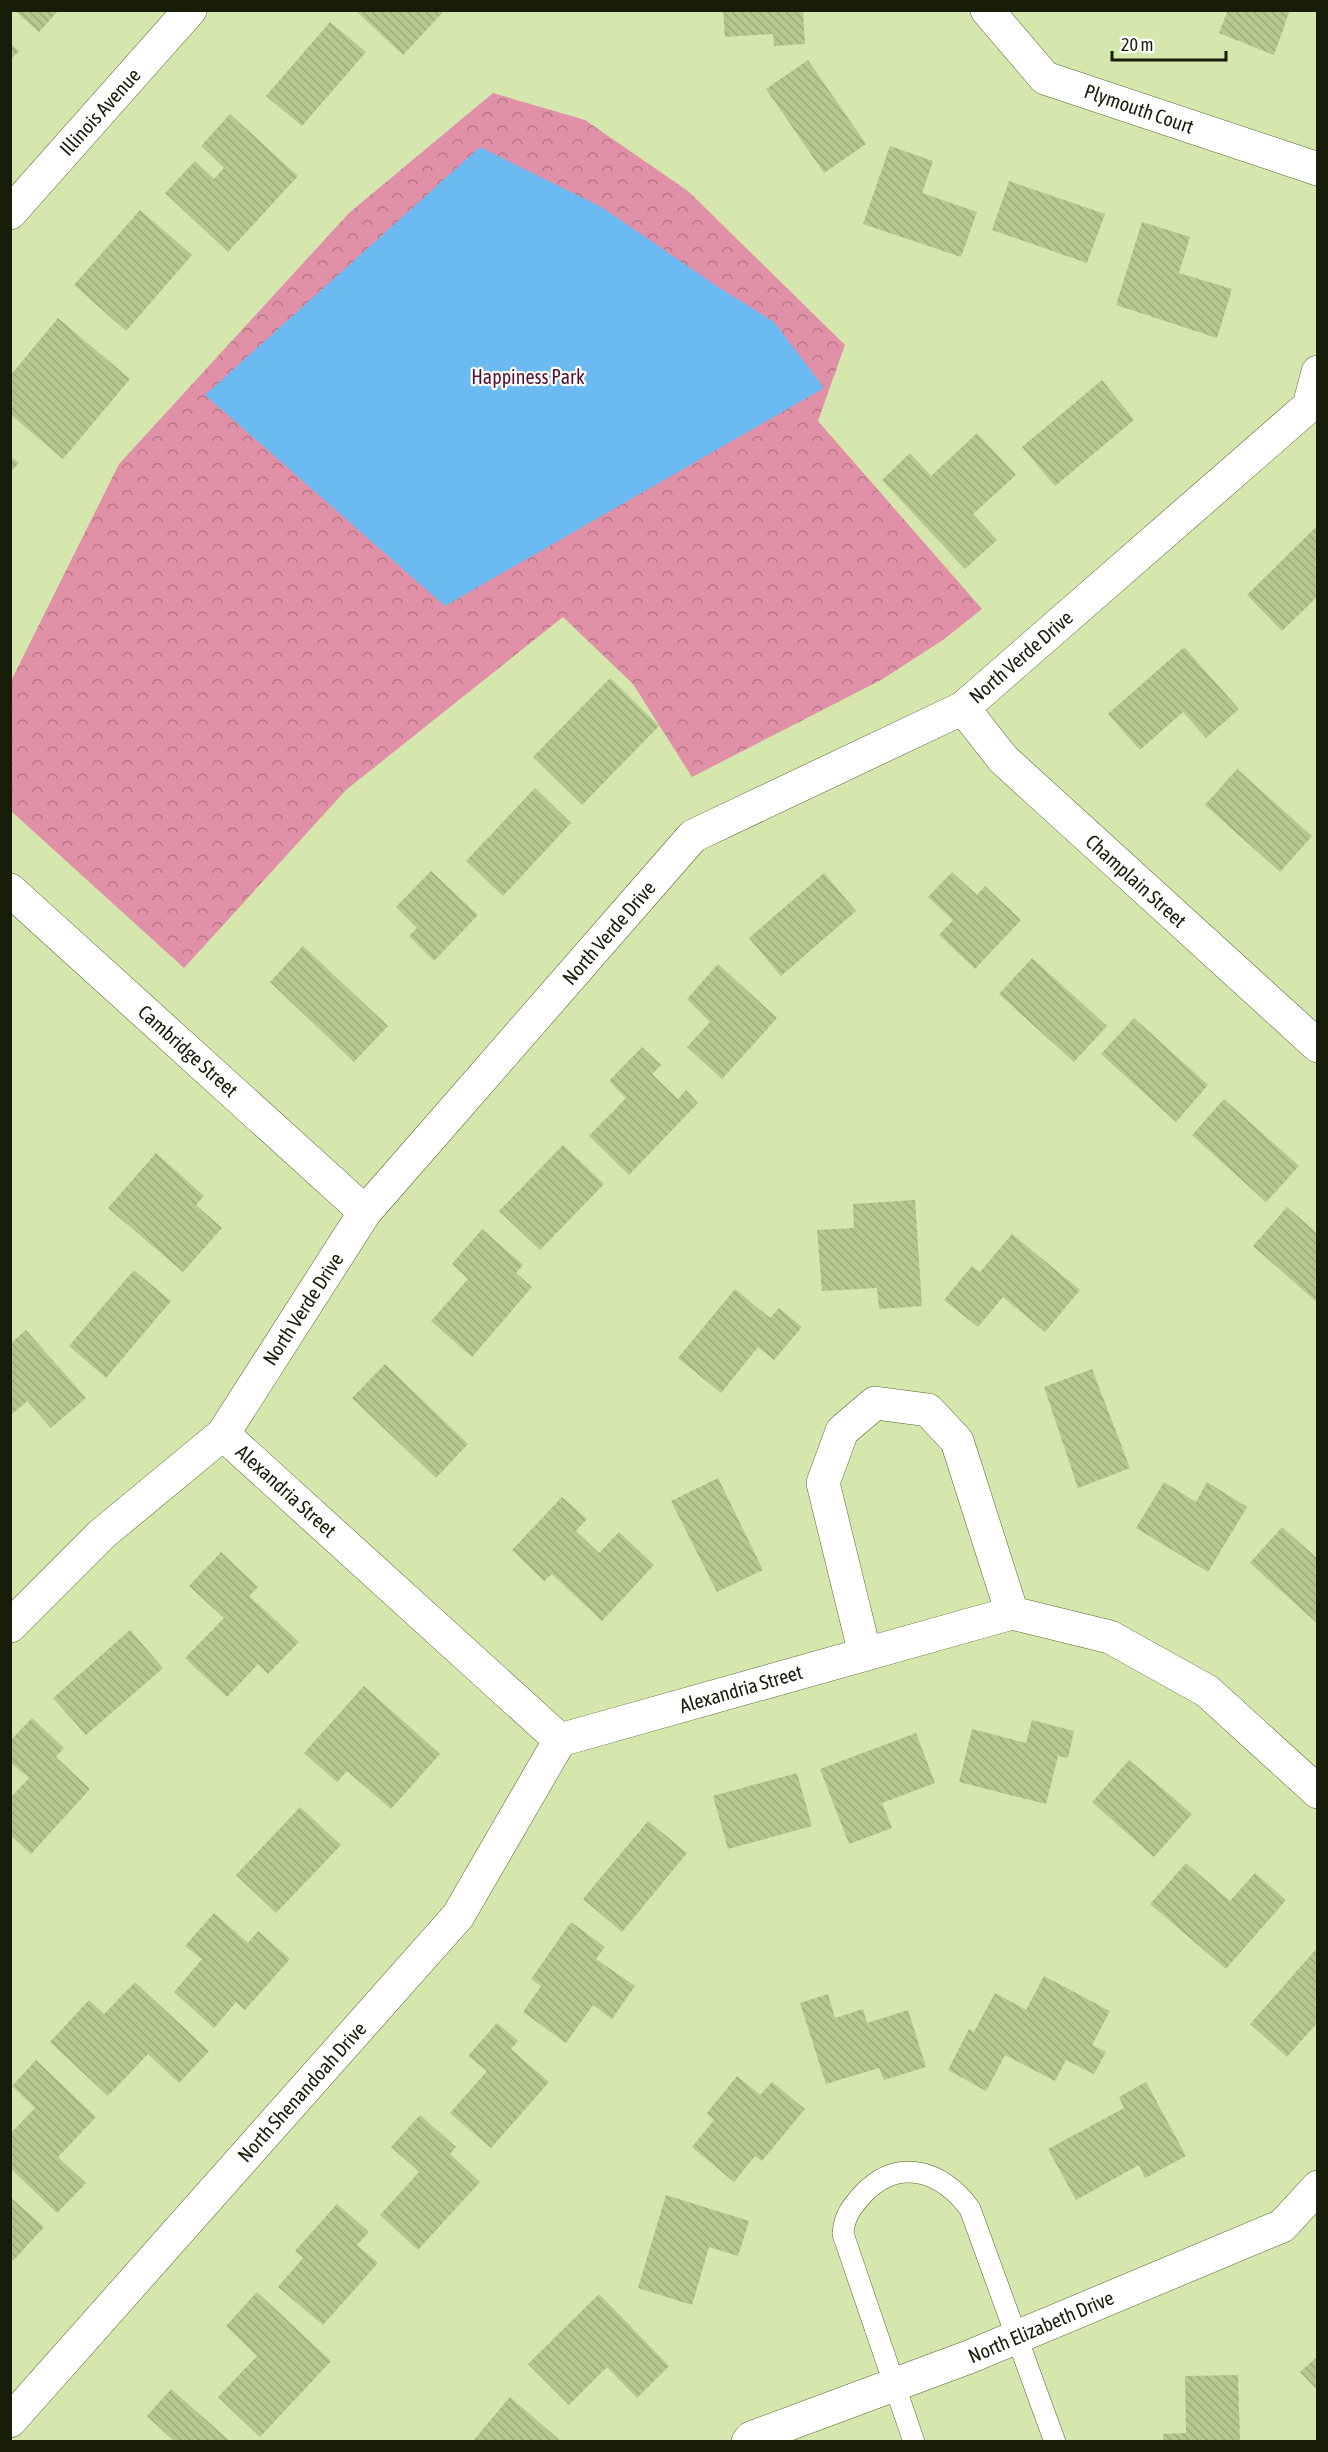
<svg xmlns="http://www.w3.org/2000/svg" width="1328" height="2452" font-family="'Asap Condensed',sans-serif">
<style>
.park{fill:url(#park-crowns)}
.water{fill:#6bbaf2}
.building{fill:url(#building-back-hatch)}
.lines{fill:none;stroke-linecap:round;stroke-linejoin:round}
.service-casing{stroke:#55632e;stroke-width:22}
.minor-casing{stroke:#55632e;stroke-width:34}
.service{stroke:#fff;stroke-width:21}
.minor{stroke:#fff;stroke-width:33}
.labels{text-anchor:middle;stroke-width:4.5;stroke-linejoin:round;paint-order:stroke}
.street-label{font-size:20px;fill:#171d07;stroke:#fff}
.park-label{font-size:20px;fill:#55102b;stroke:#fff}
</style>
<defs>
<pattern id="park-crowns" width="20" height="18" patternUnits="userSpaceOnUse" patternTransform="scale(1.5)"><rect width="20" height="18" fill="#e091a7"/><path d="M2 6a3 3 0 1 1 6 0M12 15a3 3 0 1 1 6 0" fill="none" stroke="#b57686"/></pattern>
<pattern id="building-back-hatch" width="6" height="6" patternUnits="userSpaceOnUse" patternTransform="scale(1.5)"><rect width="6" height="6" fill="#b7c88f"/><path d="M-1 5l2 2M0 0l6 6M5-1l2 2" fill="none" stroke="#9dab7a"/></pattern>
</defs>
<rect width="100%" height="100%" fill="#d5e7ad"/>
<path class="park" d="M493,93L585,120L688,191L845,345L818,421L982,609L943,640L881,680L692,777L633,684L563,617L346,790L184,968L11,811L10,683L119,464L349,213Z"/>
<path class="water" d="M480,147L603,208L718,287L774,322L824,388L445,606L205,395Z"/>
<g class="building">
<path d="M14,10H59L39,32Z"/>
<path d="M355,10H445L403,55Z"/>
<path d="M723,10H803L805,44L774,46L773,34L725,37Z"/>
<path d="M1228,10H1290L1274,55L1219,33Z"/>
<path d="M330,22L366,52L302,126L266,96Z"/>
<path d="M10,43L19,51L10,60Z"/>
<path d="M808,60L866,144L824,173L766,89Z"/>
<path d="M230,114L298,176L228,252L165,193L195,161L214,179L224,168L201,146Z"/>
<path d="M890,146L933,161L922,193L977,212L961,257L863,224Z"/>
<path d="M1009,181L1105,214L1087,263L992,230Z"/>
<path d="M140,210L192,255L126,331L74,285Z"/>
<path d="M1142,222L1190,237L1179,273L1232,289L1217,338L1116,305Z"/>
<path d="M58,318L130,379L63,459L10,414V376Z"/>
<path d="M1102,380L1134,420L1055,486L1022,447Z"/>
<path d="M977,433L1016,475L973,514L997,540L965,569L882,480L910,453L931,476Z"/>
<path d="M10,456L19,463L10,473Z"/>
<path d="M1318,525V596L1282,631L1247,595Z"/>
<path d="M1184,647L1239,709L1206,738L1183,712L1140,750L1108,714Z"/>
<path d="M610,678L659,726L582,805L533,757Z"/>
<path d="M1237,769L1312,836L1280,872L1205,805Z"/>
<path d="M535,788L571,823L503,896L466,861Z"/>
<path d="M431,871L478,915L434,961L409,936L417,928L396,907Z"/>
<path d="M952,872L977,895L985,886L1021,920L975,969L939,935L953,920L928,897Z"/>
<path d="M824,873L856,911L781,976L749,938Z"/>
<path d="M303,946L388,1026L354,1062L270,982Z"/>
<path d="M1032,958L1107,1026L1074,1062L999,994Z"/>
<path d="M718,964L777,1018L722,1079L687,1047L710,1022L687,999Z"/>
<path d="M1134,1018L1208,1085L1176,1122L1101,1054Z"/>
<path d="M642,1047L661,1065L652,1074L678,1099L686,1090L698,1103L629,1175L589,1136L626,1098L609,1081Z"/>
<path d="M1224,1099L1299,1166L1266,1202L1192,1135Z"/>
<path d="M563,1145L604,1184L540,1250L499,1211Z"/>
<path d="M156,1153L204,1196L196,1205L222,1228L183,1272L108,1208Z"/>
<path d="M915,1200L922,1306L879,1309L877,1288L822,1291L817,1230L854,1228L853,1204Z"/>
<path d="M1287,1207L1318,1234V1303L1253,1246Z"/>
<path d="M482,1229L523,1265L516,1273L532,1287L472,1357L431,1321L468,1279L452,1264Z"/>
<path d="M1012,1234L1080,1290L1045,1332L1003,1297L978,1327L944,1300L972,1266L980,1272Z"/>
<path d="M134,1270L171,1301L106,1378L69,1346Z"/>
<path d="M735,1289L770,1318L779,1308L802,1327L774,1360L758,1347L721,1393L678,1358Z"/>
<path d="M26,1330L86,1398L51,1428L27,1401L10,1416V1344Z"/>
<path d="M385,1364L468,1444L436,1478L352,1398Z"/>
<path d="M1092,1369L1130,1468L1078,1488L1044,1387Z"/>
<path d="M718,1478L763,1570L717,1592L671,1501Z"/>
<path d="M1164,1482L1196,1502L1207,1482L1247,1507L1208,1572L1136,1528Z"/>
<path d="M562,1497L587,1519L576,1531L599,1553L619,1532L654,1565L602,1621L552,1574L544,1581L512,1550Z"/>
<path d="M1282,1527L1318,1559V1624L1250,1563Z"/>
<path d="M221,1552L258,1587L249,1596L299,1642L268,1674L258,1664L227,1697L185,1658L224,1618L189,1586Z"/>
<path d="M130,1630L163,1668L86,1735L53,1698Z"/>
<path d="M364,1686L440,1754L391,1809L347,1771L337,1782L304,1753Z"/>
<path d="M32,1718L64,1748L56,1757L90,1789L31,1854L10,1835V1798L29,1778L10,1762V1741Z"/>
<path d="M1032,1720L1074,1731L1068,1758L1058,1756L1046,1804L959,1782L972,1729L1026,1743Z"/>
<path d="M916,1733L935,1783L882,1803L892,1828L849,1844L820,1769Z"/>
<path d="M1129,1760L1192,1814L1154,1857L1092,1802Z"/>
<path d="M797,1773L812,1826L728,1849L713,1796Z"/>
<path d="M300,1807L341,1845L276,1913L236,1875Z"/>
<path d="M648,1821L687,1853L622,1932L583,1899Z"/>
<path d="M1186,1863L1230,1901L1255,1873L1286,1900L1226,1969L1150,1904Z"/>
<path d="M214,1913L248,1943L258,1931L290,1959L245,2010L236,2002L214,2028L174,1992L202,1959L185,1946Z"/>
<path d="M571,1922L605,1947L596,1959L635,1986L612,2019L593,2005L566,2043L523,2012L541,1986L531,1979Z"/>
<path d="M1318,1947V2022L1287,2057L1250,2024Z"/>
<path d="M1044,1976L1110,2011L1092,2045L1106,2052L1094,2074L1066,2060L1055,2081L1005,2055L986,2091L948,2070L969,2029L974,2032L995,1993L1026,2010Z"/>
<path d="M135,1982L209,2051L179,2083L148,2054L108,2096L50,2042L89,2000L104,2014Z"/>
<path d="M828,1994L835,2018L863,2009L867,2023L908,2010L926,2067L884,2080L879,2068L826,2084L800,2003Z"/>
<path d="M497,2023L518,2041L511,2049L549,2082L491,2148L450,2113L487,2071L468,2056Z"/>
<path d="M36,2060L96,2117L58,2157L86,2183L57,2213L10,2168V2134L35,2108L12,2086Z"/>
<path d="M737,2076L760,2095L772,2082L805,2109L762,2161L755,2156L734,2182L692,2147L714,2120L707,2113Z"/>
<path d="M1146,2082L1186,2156L1145,2178L1139,2165L1076,2200L1048,2149L1124,2108L1119,2097Z"/>
<path d="M420,2115L456,2147L450,2154L480,2182L418,2250L380,2215L419,2172L391,2147Z"/>
<path d="M666,2195L749,2221L738,2256L709,2247L692,2305L638,2288Z"/>
<path d="M10,2197L44,2227L13,2261L10,2258Z"/>
<path d="M337,2204L369,2232L357,2245L378,2263L323,2325L278,2287L303,2258L295,2251Z"/>
<path d="M257,2292L331,2361L260,2437L218,2397L257,2356L226,2326Z"/>
<path d="M599,2294L669,2366L637,2398L607,2367L569,2405L528,2364Z"/>
<path d="M1318,2356V2391L1300,2372Z"/>
<path d="M1238,2375L1240,2442H1163V2434L1186,2433L1185,2376Z"/>
<path d="M171,2389L231,2442H175L147,2416Z"/>
<path d="M510,2397L562,2442H472Z"/>
</g>
<g class="lines">
<defs>
<path id="service" d="M914,2442L843,2234C844,2216 852,2206 864,2193C900,2156 943,2172 970,2209L1055,2442"/>
<g id="minor">
<path d="M987,10L1045,78L1318,169"/>
<path d="M10,213L190,10"/>
<path d="M963,708L1003,759L1318,1046"/>
<path d="M10,890L365,1212"/>
<path d="M223,1434L560,1740"/>
<path d="M10,1626L102,1534L223,1434L365,1212L693,836L963,708L1309,406L1318,372"/>
<path d="M865,1654L823,1483L842,1431L875,1403L928,1410L957,1441L1012,1613"/>
<path d="M560,1740L1012,1613L1110,1637L1207,1691L1318,1792"/>
<path d="M10,2421L458,1916L560,1740"/>
<path d="M748,2442L751,2438L969,2357L1282,2226L1318,2187"/>
</g>
</defs>
<use href="#service" class="service-casing"/>
<use href="#minor" class="minor-casing"/>
<use href="#service" class="service"/>
<use href="#minor" class="minor"/>
</g>
<g class="labels">
<g class="street-label">
<text transform="translate(1139 109) rotate(19)" y="7">Plymouth Court</text>
<text transform="translate(100 112) rotate(-48)" y="7">Illinois Avenue</text>
<text transform="translate(1021 657) rotate(-41)" y="7">North Verde Drive</text>
<text transform="translate(1136 881) rotate(42)" y="7">Champlain Street</text>
<text transform="translate(609 933) rotate(-49)" y="7">North Verde Drive</text>
<text transform="translate(188 1051) rotate(42)" y="7">Cambridge Street</text>
<text transform="translate(303 1309) rotate(-57)" y="7">North Verde Drive</text>
<text transform="translate(286 1491) rotate(42)" y="7">Alexandria Street</text>
<text transform="translate(741 1689) rotate(-16)" y="7">Alexandria Street</text>
<text transform="translate(302 2092) rotate(-48)" y="7">North Shenandoah Drive</text>
<text transform="translate(1041 2327) rotate(-23)" y="7">North Elizabeth Drive</text>
</g>
<g class="park-label">
<text x="528" y="384">Happiness Park</text>
</g>
</g>
<rect width="1328" height="2452" fill="none" stroke="#171d07" stroke-width="24"/>
<path d="M1112 51v9h114v-9" fill="none" stroke="#171d07" stroke-width="3"/>
<text x="1121" y="51" font-size="18" fill="#171d07" stroke="#ffffff" stroke-width="4.5" paint-order="stroke">20 m</text>
</svg>
